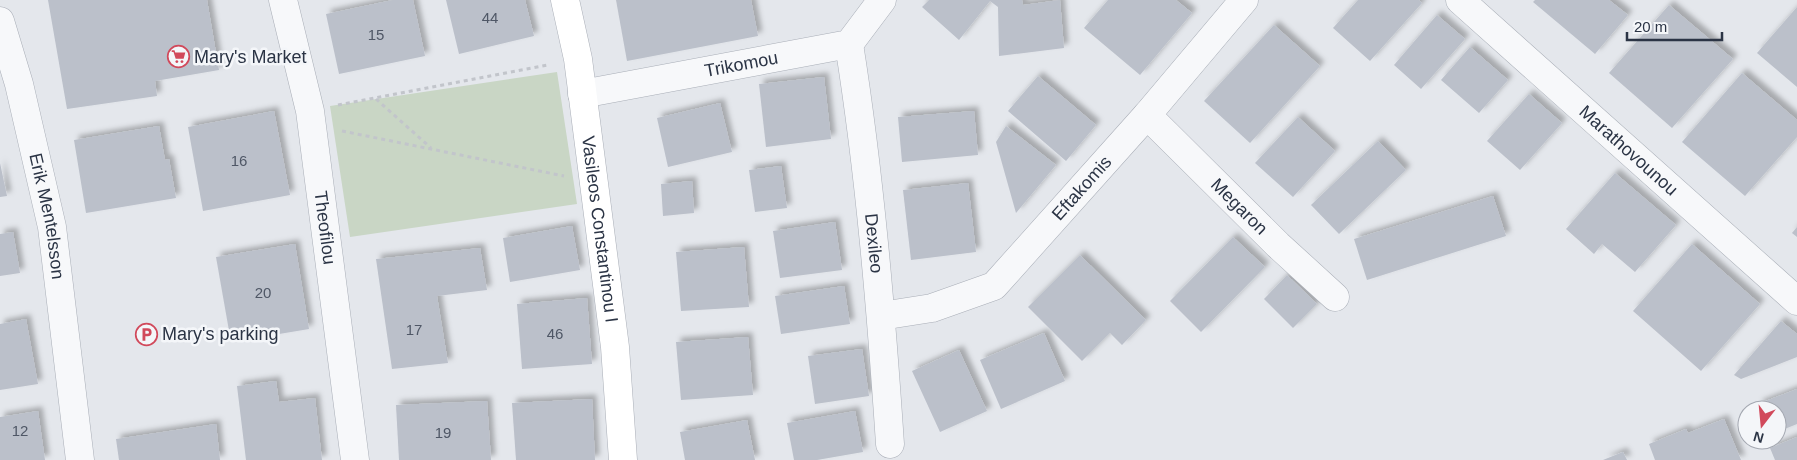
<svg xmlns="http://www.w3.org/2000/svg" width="1797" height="460" font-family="Helvetica,sans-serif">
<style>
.green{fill:#c9d6c5}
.building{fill:#bbc0ca;filter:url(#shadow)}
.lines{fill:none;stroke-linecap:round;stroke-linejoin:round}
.street-casing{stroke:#a9aeb7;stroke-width:29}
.secondary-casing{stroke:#a9aeb7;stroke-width:29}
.path{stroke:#c2c5cb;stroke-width:3;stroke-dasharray:4 4;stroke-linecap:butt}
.street{stroke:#f7f8fa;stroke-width:28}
.secondary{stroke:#fff;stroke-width:28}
.labels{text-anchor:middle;stroke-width:5;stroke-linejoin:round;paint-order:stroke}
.number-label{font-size:15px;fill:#4f5766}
.poi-label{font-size:18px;fill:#2b3445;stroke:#f4f6f9;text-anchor:start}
.street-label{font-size:18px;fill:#2b3445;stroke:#f4f6f9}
</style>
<defs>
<filter id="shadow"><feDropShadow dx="4.5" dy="-4.5" stdDeviation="2.5" flood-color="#0004"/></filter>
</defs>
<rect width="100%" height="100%" fill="#e4e7ec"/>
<path class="green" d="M557,72L577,204L350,237L330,106Z"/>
<g class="building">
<path d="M48,0H207L219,70L155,81L157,96L67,109Z"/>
<path d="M393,0H413L425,56L339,74L326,14Z"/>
<path d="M446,0H525L534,36L459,54Z"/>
<path d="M616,0H751L758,36L627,61Z"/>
<path d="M929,0H1022L1023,5L1060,0L1064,48L999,56L998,7L990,1L959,40L922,7Z"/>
<path d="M1108,0H1176L1192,13L1140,75L1084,28Z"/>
<path d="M1358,0H1419L1422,3L1370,61L1333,28Z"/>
<path d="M1535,0H1609L1628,15L1595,54L1533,2Z"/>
<path d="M1669,5L1733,59L1672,128L1609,73Z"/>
<path d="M1797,7V87L1757,53Z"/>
<path d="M1437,15L1465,39L1421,89L1394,65Z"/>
<path d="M1274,25L1320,66L1250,143L1204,101Z"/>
<path d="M1470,47L1508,80L1479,113L1441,80Z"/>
<path d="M1742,73L1797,120V137L1745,196L1682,142Z"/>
<path d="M1038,76L1096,125L1066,161L1008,111Z"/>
<path d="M824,77L831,139L766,147L759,84Z"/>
<path d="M1529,94L1562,123L1520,170L1487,141Z"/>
<path d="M720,103L732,152L668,167L657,118Z"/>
<path d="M274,111L290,195L203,211L188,127Z"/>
<path d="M974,111L978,155L902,162L898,117Z"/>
<path d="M1298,117L1335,151L1293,197L1255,163Z"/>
<path d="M159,126L165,160L169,159L176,198L86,213L74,140Z"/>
<path d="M1006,126L1056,165L1016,213L996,142Z"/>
<path d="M1378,141L1406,170L1339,234L1311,205Z"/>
<path d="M0,163L7,196L0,197Z"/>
<path d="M781,166L787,208L755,212L749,170Z"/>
<path d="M1615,173L1676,225L1635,272L1602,244L1594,254L1566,229Z"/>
<path d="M692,181L694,213L663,216L661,184Z"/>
<path d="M968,183L976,252L911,260L903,190Z"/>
<path d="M1493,196L1506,236L1367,280L1354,239Z"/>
<path d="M835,222L842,270L780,278L773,231Z"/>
<path d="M572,226L580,270L510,282L503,238Z"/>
<path d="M1797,227V237L1792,233Z"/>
<path d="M13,232L20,273L0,276V234Z"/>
<path d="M1233,237L1265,267L1201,332L1170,301Z"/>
<path d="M295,244L309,329L231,342L216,257Z"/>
<path d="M1692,244L1760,304L1701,371L1633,311Z"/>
<path d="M744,247L749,307L681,311L676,252Z"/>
<path d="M480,248L487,290L437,296L448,363L392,369L376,259Z"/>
<path d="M1080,255L1146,320L1122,345L1110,333L1082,361L1028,307Z"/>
<path d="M1287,275L1317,304L1293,328L1264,299Z"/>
<path d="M844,286L850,324L781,334L775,296Z"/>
<path d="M587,298L592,364L522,369L517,304Z"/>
<path d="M26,319L38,384L0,390V324Z"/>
<path d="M1781,321L1797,334V357L1741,379L1734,375Z"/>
<path d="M1044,333L1065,381L1001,409L980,360Z"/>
<path d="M748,337L753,395L681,400L676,342Z"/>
<path d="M862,349L869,396L815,404L808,356Z"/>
<path d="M959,350L987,411L940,432L912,371Z"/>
<path d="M276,381L279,402L315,398L322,460H246L237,386Z"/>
<path d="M1797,389V424L1777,432V410H1761L1758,404Z"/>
<path d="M592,399L595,460H516L512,403Z"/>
<path d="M487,401L491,460H399L396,405Z"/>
<path d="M38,411L45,460H0V417Z"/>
<path d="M855,411L863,452L817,460H794L787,423Z"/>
<path d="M1724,419L1741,460H1655L1649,444L1686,429L1688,433Z"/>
<path d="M747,420L755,460H685L680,432Z"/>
<path d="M216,424L220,460H119L116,439Z"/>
<path d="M1797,437V460H1775L1770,448Z"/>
<path d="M1623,452L1627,460H1603Z"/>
</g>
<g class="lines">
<defs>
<g id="street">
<path id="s1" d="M283,0L310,111L355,460"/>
<path id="s2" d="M1460,0L1797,301"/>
<path id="s3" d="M0,21L19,84L52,227L80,460"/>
<path id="s4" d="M849,44C870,176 881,310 890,444"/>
<path id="s5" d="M582,94L849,44L882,0"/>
<path id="s6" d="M1147,115L1278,245L1335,297"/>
<path id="s7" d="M881,316L932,308L994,286L1147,115L1244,0"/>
</g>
<g id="secondary">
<path id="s8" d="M565,0L578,59L615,347L623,460"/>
</g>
</defs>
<use href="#street" class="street-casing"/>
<use href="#secondary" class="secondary-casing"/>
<g class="path">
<path d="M376,99L431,148"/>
<path d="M338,105L548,65"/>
<path d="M342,131L564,176"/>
</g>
<use href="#street" class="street"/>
<use href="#secondary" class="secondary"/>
</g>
<defs>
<symbol id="supermarket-ring" viewBox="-11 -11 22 22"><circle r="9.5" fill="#f4f6f9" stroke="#d1495b" stroke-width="1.5"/><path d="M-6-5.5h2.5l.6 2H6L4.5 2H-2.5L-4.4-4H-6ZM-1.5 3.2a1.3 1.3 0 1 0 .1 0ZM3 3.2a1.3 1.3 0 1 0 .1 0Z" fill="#d1495b"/></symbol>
<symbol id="parking-ring" viewBox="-11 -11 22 22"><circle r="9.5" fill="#f4f6f9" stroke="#d1495b" stroke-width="1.5"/><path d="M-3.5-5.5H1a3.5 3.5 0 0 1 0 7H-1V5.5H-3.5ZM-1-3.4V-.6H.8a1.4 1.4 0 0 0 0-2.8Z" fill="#d1495b"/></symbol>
</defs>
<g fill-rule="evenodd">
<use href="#supermarket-ring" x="166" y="44" width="25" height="25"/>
<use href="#parking-ring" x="134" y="322" width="25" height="25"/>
</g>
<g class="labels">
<g class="number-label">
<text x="490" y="23">44</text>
<text x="376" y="40">15</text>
<text x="239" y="166">16</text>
<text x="263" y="298">20</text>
<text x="414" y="335">17</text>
<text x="555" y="339">46</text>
<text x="20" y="436">12</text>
<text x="443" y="438">19</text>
</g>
<g class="poi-label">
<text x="194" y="63">Mary's Market</text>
<text x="162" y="340">Mary's parking</text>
</g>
<g class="street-label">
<text dy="6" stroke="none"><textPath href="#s5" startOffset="162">Trikomou</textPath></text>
<text dy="6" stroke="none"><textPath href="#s2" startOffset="226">Marathovounou</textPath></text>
<text dy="6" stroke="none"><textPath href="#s7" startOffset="249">Eftakomis</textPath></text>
<text dy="6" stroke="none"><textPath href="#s6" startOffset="130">Megaron</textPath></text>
<text dy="6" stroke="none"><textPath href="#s3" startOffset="201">Erik Mentelsson</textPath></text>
<text dy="6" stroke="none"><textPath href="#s1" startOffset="232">Theofilou</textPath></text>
<text dy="6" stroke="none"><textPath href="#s8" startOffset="232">Vasileos Constantinou I</textPath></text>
<text dy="6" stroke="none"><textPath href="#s4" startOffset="201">Dexileo</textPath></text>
</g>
</g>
<g transform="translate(1762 425) rotate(196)"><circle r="24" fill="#f4f6f9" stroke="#a4a8b1"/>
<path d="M0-4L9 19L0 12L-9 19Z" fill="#d1495b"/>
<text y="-8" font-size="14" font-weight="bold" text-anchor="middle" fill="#2b3445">N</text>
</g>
<path d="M1627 32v8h95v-8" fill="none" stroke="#2b3445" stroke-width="2.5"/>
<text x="1634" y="32" font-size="15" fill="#2b3445" stroke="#f4f6f9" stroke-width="4" paint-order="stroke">20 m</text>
</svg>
